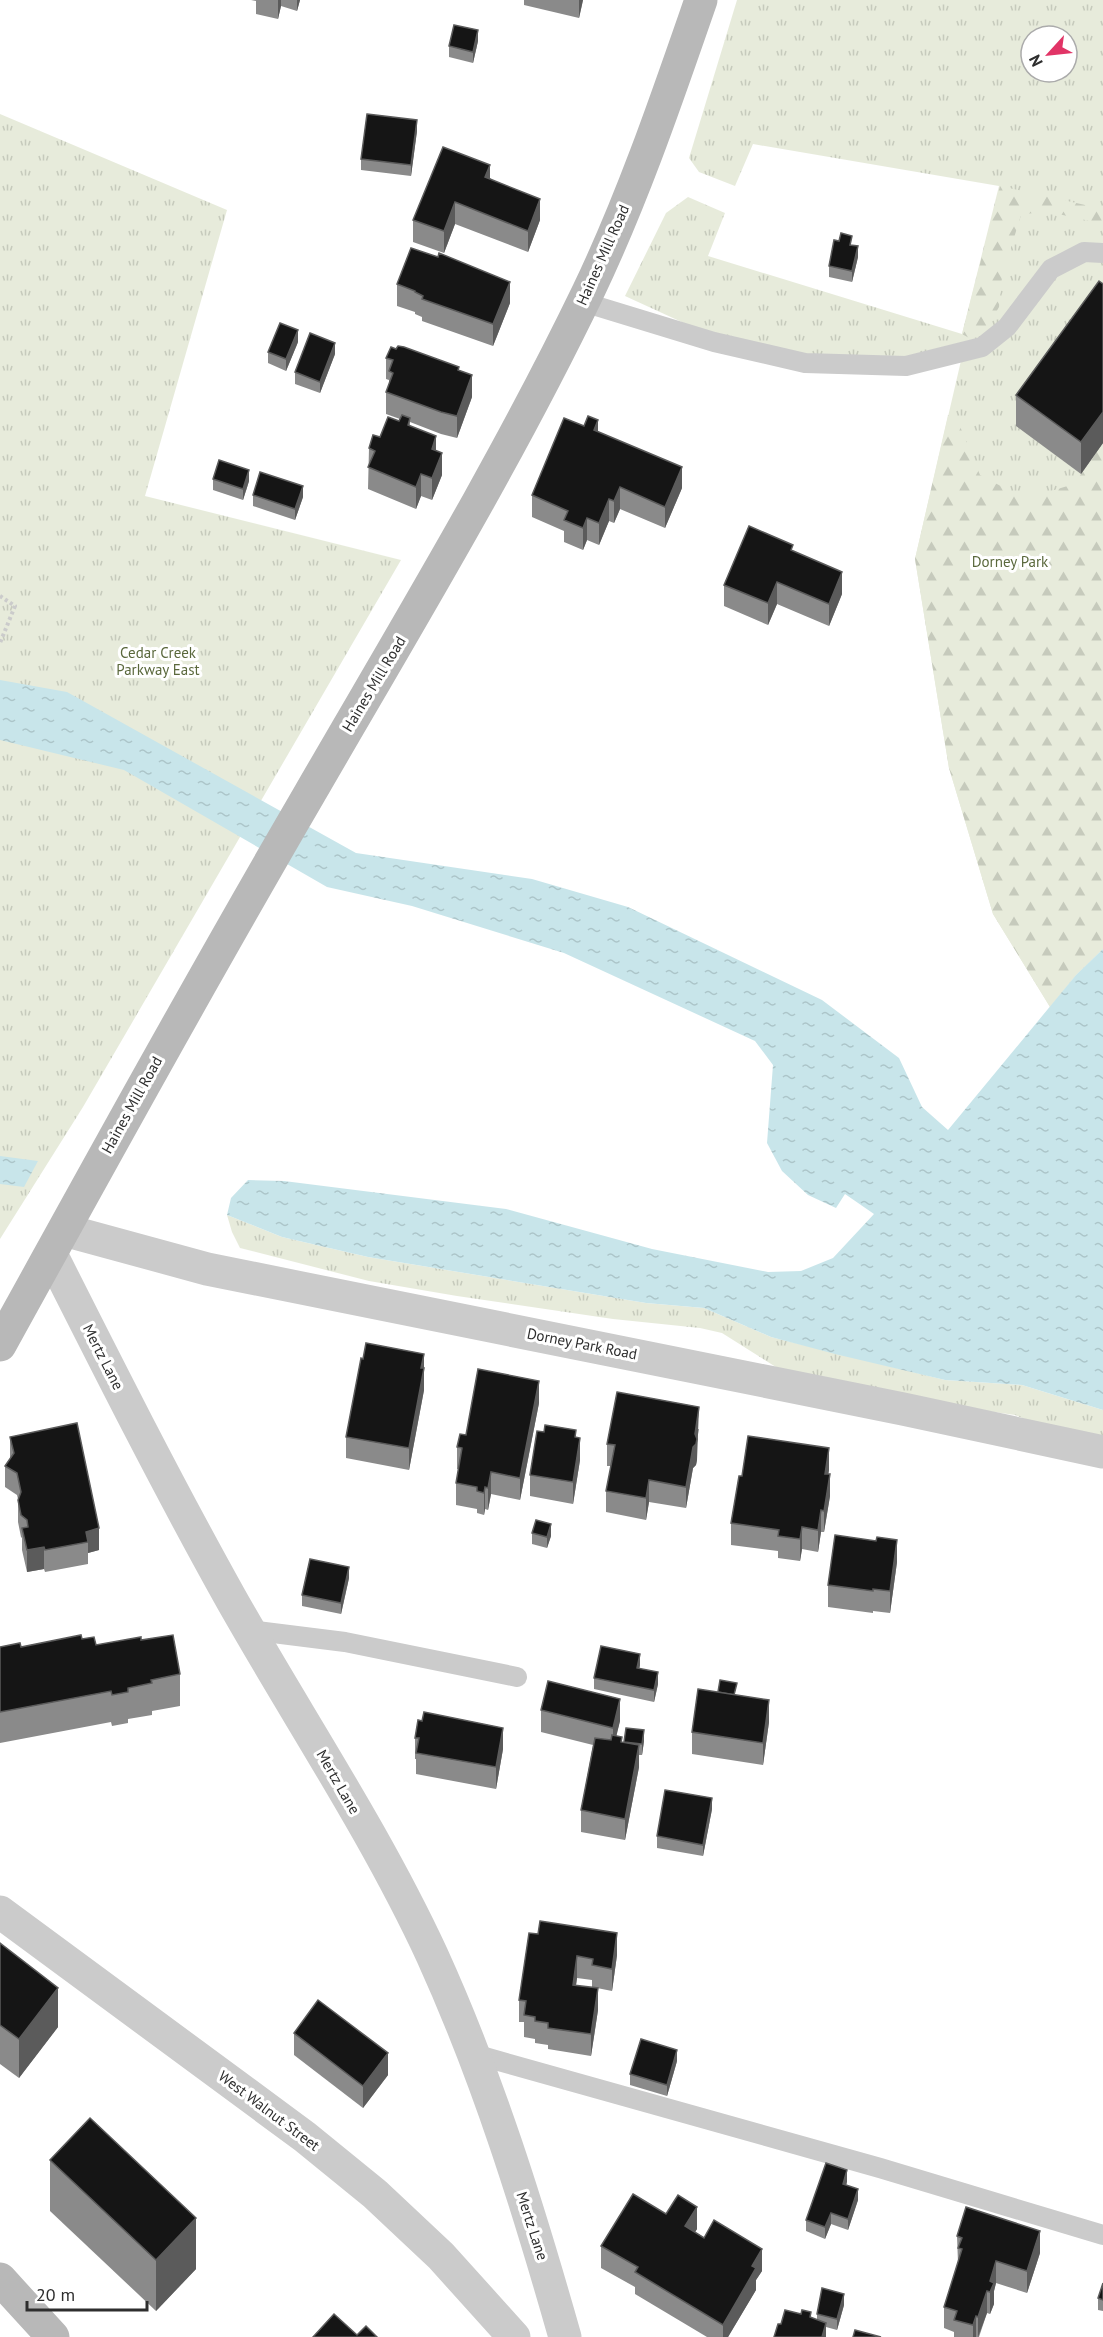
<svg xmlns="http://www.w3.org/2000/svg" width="1103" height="2337" font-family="'PT Sans',sans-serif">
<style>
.grass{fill:url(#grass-tufts);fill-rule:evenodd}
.forest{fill:url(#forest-firs)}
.water{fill:url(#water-ripples)}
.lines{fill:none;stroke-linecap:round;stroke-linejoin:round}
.path{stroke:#cbcbcb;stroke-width:4;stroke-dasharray:3 3;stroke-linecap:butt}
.lane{stroke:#cbcbcb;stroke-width:20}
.street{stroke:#cbcbcb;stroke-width:33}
.secondary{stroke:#b8b8b8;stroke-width:33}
.wall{fill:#8a8a8a}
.shaded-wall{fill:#5b5b5b}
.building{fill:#151515;stroke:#5b5b5b;stroke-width:1.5}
.labels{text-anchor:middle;stroke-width:6;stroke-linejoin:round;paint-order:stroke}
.street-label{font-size:15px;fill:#2e2e2e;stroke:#fff}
.park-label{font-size:15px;fill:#5a683c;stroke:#fff}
</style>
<defs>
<pattern id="grass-tufts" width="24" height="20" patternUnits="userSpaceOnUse" patternTransform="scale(1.5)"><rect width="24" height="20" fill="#e7ebdb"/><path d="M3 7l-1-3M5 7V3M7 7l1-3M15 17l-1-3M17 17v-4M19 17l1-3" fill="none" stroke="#c6cabc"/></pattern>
<pattern id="forest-firs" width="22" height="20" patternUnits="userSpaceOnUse" patternTransform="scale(1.5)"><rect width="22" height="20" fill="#e7ebdb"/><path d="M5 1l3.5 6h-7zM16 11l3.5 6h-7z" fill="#c6cabc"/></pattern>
<pattern id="water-ripples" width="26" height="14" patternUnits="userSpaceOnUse" patternTransform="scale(1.5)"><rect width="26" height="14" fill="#c8e5ea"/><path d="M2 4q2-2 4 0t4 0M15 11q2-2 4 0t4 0" fill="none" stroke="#acc5c9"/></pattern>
</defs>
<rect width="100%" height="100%" fill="#fff"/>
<g class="grass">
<path d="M737,0H1103V949L1076,975L1050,1007L993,914L949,768L915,559L963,352L896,358L807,360L686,324L625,296L666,213L688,197L725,213L708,256L962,334L999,186L753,144L735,186L699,172L689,158ZM1031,36H1067V72H1031Z"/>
<path d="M0,114L227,210L145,496L401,560L83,1107L0,1239Z"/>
<path d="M227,1215L282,1237L368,1257L646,1303L704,1308L771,1337L945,1380L1022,1385L1103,1410V1443L1054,1431L1015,1415L966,1408L779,1369L722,1333L700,1328L613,1319L457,1296L369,1281L240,1248L232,1232Z"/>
</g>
<g class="forest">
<path d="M1000,186L1103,209V224L1045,211L1021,215L1002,277L999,307L983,335L971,339L962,334Z"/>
<path d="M948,415L959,424L980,475L1025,499L1074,484L1103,443V949L1076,975L1050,1007L993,914L949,768L915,559Z"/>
</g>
<g class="water">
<path d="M0,680L67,692L356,853L532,879L628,907L822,1000L899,1058L922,1107L948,1130L1076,975L1103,949V1410L1022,1385L945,1380L835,1354L771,1337L704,1308L646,1303L368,1257L282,1237L227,1215L231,1198L248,1180L284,1181L506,1209L652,1249L768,1272L801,1271L833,1258L874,1214L845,1194L836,1208L808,1195L782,1171L767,1143L773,1065L755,1041L564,953L412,906L327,887L124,770L0,740Z"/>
<path d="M0,1156L38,1161L24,1187L0,1184Z"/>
</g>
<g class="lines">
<path class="path" d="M0,596L15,606L0,643"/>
<g class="lane">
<path d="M583,302L714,342L805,363L906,366L982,347L1007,327L1051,269L1084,252L1103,253"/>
<path d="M249,1630L345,1642L517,1677"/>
<path d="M474,2054L880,2168L1103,2235"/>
</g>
<g class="street">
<path d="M64,1230L207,1269L903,1409L1103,1452"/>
<path d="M51,1254C109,1369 167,1484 230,1597C297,1716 374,1830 432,1955C488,2078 528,2207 565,2337"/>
<path d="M0,1912L305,2137L375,2194L441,2256L514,2337"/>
</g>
<g class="secondary">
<path d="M0,1345C102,1160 204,975 310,793C406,627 505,464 588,292C633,198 667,98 701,0"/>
<path d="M0,2279L53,2337"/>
</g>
</g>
<g class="wall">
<path d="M251,0H300L297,11L281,6L278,19L256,14V1Z"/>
<path d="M524,0H583L579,18L524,5Z"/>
<path d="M478,41L473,63L449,57V46Z"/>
<path d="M417,131L411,176L361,170V159Z"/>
<path d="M490,178L540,220L528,252L455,224L444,253L413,242V220Z"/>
<path d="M852,245L858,257L852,282L829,277V266Z"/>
<path d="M397,284L510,303L493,346L422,321V317L415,314V312L397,306Z"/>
<path d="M1103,284V443L1081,474L1016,426V395Z"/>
<path d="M298,342L286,371L268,363V352Z"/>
<path d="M335,354L320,393L295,384V372Z"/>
<path d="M386,358L459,370L472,397L457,438L441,434L410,422V426L436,451L442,475L432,500L421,496L416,509L368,489L369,448L380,437L399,421L400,419L386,414V392L389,385V380L386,379Z"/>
<path d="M598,432L682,488L665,528L620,509L614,523L609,521L599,545L587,540L583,550L564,542V531L532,517V495Z"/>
<path d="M213,479L249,481L243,500L213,490Z"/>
<path d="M253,495L303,497L295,520L253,506Z"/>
<path d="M793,551L842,594L829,626L777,604L768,625L724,606V585Z"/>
<path d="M424,1354V1390L409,1470L346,1458V1437L363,1359Z"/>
<path d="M539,1403L520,1500L491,1494L488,1510L485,1509L484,1515L477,1513V1509L456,1505V1483L459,1469H457V1447L466,1435Z"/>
<path d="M699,1429L697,1440V1460L696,1465L693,1468L686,1508L649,1502L646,1520L606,1512V1491L611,1466H607V1444Z"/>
<path d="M544,1432L576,1438L580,1460L573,1504L530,1496V1475Z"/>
<path d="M10,1437L99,1550L88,1553V1564L45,1572L44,1569L27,1572L22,1550V1538L21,1537L18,1522V1499L17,1495L5,1487V1466L10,1459Z"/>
<path d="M829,1470L828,1474L830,1496L824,1532H821L818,1552L802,1549L800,1561L778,1558V1551L731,1545V1523L742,1476Z"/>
<path d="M532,1533L551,1536L547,1548L532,1544Z"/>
<path d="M897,1562L890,1613L873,1611V1613L828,1607V1585Z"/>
<path d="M349,1578L341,1614L302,1606V1595Z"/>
<path d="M82,1639L96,1645L141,1640L180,1674V1706L152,1711V1715L128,1719V1723L112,1726L111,1722L0,1743V1647H21Z"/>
<path d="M640,1665L639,1669L658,1684L654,1702L594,1689V1678Z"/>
<path d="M737,1695L769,1722L763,1765L692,1754V1732Z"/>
<path d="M541,1710L620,1721L616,1736L622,1742L624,1743L626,1728L644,1741L642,1755H639V1767L625,1840L581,1832V1810L593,1745L541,1732Z"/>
<path d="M422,1721L503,1749L496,1789L416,1774V1759H415V1738Z"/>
<path d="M712,1809L703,1856L657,1848V1836Z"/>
<path d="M529,1933L617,1955L612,1991L592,1987V1980L577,1978L576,1985L598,2010L591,2056L548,2049V2045L535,2043V2039L524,2037V2022H519V2000Z"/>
<path d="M0,1943L58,2027L19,2078L0,2064Z"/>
<path d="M294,2033L388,2075L363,2108L294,2055Z"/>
<path d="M677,2061L667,2096L630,2085V2074Z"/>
<path d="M50,2160L196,2269L156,2311L50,2211Z"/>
<path d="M847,2182L846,2185L858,2200L848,2230L831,2224L825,2239L806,2231V2220Z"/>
<path d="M666,2214L697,2229L695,2232L762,2271L756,2280V2290L728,2337H707L635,2294V2287L601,2268V2246Z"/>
<path d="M957,2236L1040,2253L1027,2293L996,2283L994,2291V2304L990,2314L987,2313L979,2337H954V2332L944,2328V2307L958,2263Z"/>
<path d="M1103,2283V2311L1098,2310V2298Z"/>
<path d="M844,2305L837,2330L826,2327V2337L781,2324L811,2318L817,2320V2314Z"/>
</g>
<g class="shaded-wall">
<path d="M278,0H281V6L278,19Z"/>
<path d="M297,0H300L297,11Z"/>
<path d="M579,0H583L579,18Z"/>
<path d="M478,30V41L473,63V52Z"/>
<path d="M417,120V131L411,176V165Z"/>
<path d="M490,165V187L485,177Z"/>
<path d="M540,199V220L528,252V231Z"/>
<path d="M455,202V224L444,253V231Z"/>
<path d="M858,246V257L852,282V271Z"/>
<path d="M510,282V303L493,346V324Z"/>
<path d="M298,330V342L286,371V359Z"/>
<path d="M335,343V354L320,393V382Z"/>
<path d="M472,375V397L457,438V416Z"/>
<path d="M1103,412V443L1081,474V442Z"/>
<path d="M598,420V442L594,430Z"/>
<path d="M436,436V457L432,449Z"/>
<path d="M442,453V475L432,500V478Z"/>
<path d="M682,467V488L665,528V507Z"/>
<path d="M249,470V481L243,500V489Z"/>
<path d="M421,474V496L416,509V487Z"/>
<path d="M303,486V497L295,520V509Z"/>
<path d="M620,487V509L614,523V501Z"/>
<path d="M609,499V521L599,545V523Z"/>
<path d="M587,518V540L583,550V528Z"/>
<path d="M842,572V594L829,626V604Z"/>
<path d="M777,582V604L768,625V603Z"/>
<path d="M424,1354V1390L409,1470V1448Z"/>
<path d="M539,1381V1403L520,1500V1478Z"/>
<path d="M699,1407L697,1460L696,1465L693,1468L686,1508V1487Z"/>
<path d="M580,1438V1460L573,1504V1482Z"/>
<path d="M829,1448V1470L825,1495V1474Z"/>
<path d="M491,1472V1494L488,1510V1488Z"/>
<path d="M830,1474V1496L824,1532V1511Z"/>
<path d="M649,1480V1502L646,1520V1498Z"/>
<path d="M485,1487V1509L484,1515V1493Z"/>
<path d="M821,1510V1532L818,1552V1530Z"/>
<path d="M551,1524V1536L547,1548V1537Z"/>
<path d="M802,1527V1549L800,1561V1539Z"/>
<path d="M99,1528V1550L88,1553V1542L86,1532Z"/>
<path d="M897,1540V1562L890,1613V1591Z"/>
<path d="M44,1547V1569L27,1572V1550Z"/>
<path d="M349,1567V1578L341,1614V1603Z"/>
<path d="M640,1654V1665L637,1679V1668Z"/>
<path d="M658,1672V1684L654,1702V1690Z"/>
<path d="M620,1699V1721L613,1750V1728Z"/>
<path d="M769,1700V1722L763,1765V1743Z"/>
<path d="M503,1728V1749L496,1789V1767Z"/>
<path d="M644,1730V1741L642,1755V1744Z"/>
<path d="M639,1745V1767L625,1840V1819Z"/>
<path d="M712,1798V1809L703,1856V1845Z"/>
<path d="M617,1933V1955L612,1991V1969Z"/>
<path d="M577,1956V1978L573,2006V1985Z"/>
<path d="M58,1988V2027L19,2078V2039Z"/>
<path d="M598,1988V2010L591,2056V2034Z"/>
<path d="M677,2050V2061L667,2096V2085Z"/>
<path d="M388,2053V2075L363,2108V2086Z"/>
<path d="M847,2170V2182L843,2195V2184Z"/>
<path d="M858,2189V2200L848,2230V2219Z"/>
<path d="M697,2207V2229L685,2248V2226Z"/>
<path d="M831,2213V2224L825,2239V2227Z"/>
<path d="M196,2218V2269L156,2311V2260Z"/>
<path d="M1040,2231V2253L1027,2293V2271Z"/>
<path d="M762,2249V2271L756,2280V2290L728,2337H723V2325L752,2266Z"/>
<path d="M996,2261V2283L994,2291V2304L990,2314V2281Z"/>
<path d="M987,2291V2313L978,2337V2317Z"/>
<path d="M844,2294V2305L837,2330V2319Z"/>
<path d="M976,2316V2337H973V2325Z"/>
<path d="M826,2323V2337H822Z"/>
</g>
<g class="building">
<path d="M454,25L478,30L473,52L449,46Z"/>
<path d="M367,114L417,120L411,165L361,159Z"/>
<path d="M443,147L490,165L485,177L540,199L528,231L455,202L444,231L413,220Z"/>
<path d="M841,233L852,236L850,245L858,246L852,271L829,266L834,240L839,241Z"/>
<path d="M411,248L438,257L439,253L510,282L493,324L422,299L423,296L415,292V291L397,284Z"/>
<path d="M1099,281L1103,284V412L1081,442L1016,395Z"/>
<path d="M280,323L298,330L286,359L268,352Z"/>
<path d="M310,333L335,343L320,382L295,372Z"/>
<path d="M398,346L404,347L459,367L458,370L472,375L457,416L441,412L386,392L393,373L389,371L393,360L386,358L391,347L396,349Z"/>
<path d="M402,415L410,418L408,425L436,436L432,449L442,453L432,478L421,474L416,487L368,467L375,451L369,448L373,435L380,437L388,417L399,421Z"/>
<path d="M588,416L598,420L594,430L682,467L665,507L620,487L614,501L609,499L599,523L587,518L583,528L564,520L568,511L532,495L564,418L584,426Z"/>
<path d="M219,460L249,470L243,489L213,479Z"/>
<path d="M260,472L303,486L295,509L253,495Z"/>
<path d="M749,526L793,545L791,550L842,572L829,604L777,582L768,603L724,585Z"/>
<path d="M366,1343L424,1354L421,1368H424L409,1448L346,1437L361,1358L363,1359Z"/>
<path d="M478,1369L539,1381L520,1478L491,1472L488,1488L485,1487L484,1493L477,1491V1487L456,1483L462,1448L457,1447L460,1434L466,1435Z"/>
<path d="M617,1392L699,1407L695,1434L697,1439L696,1444L693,1447L686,1487L649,1480L646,1498L606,1491L615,1445L607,1444Z"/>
<path d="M77,1423L99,1528L86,1532L88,1542L45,1550L44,1547L27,1550L22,1528L28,1527L27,1520L21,1515L18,1500L21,1492L17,1473L5,1466L14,1453L10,1437Z"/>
<path d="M545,1425L576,1430L575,1437L580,1438L573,1482L530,1475L537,1431L544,1432Z"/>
<path d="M748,1436L829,1448L825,1474H830L824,1511L821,1510L818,1530L802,1527L800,1539L778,1536L779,1530L731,1523L739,1476H742Z"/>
<path d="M536,1520L551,1524L547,1537L532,1533Z"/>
<path d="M835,1535L876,1541L877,1537L897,1540L890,1591L873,1589V1591L828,1585Z"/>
<path d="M310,1559L349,1567L341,1603L302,1595Z"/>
<path d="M81,1635L82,1639L94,1637L96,1645L141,1637V1640L173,1635L180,1674L151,1680L152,1683L128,1688V1692L112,1695L111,1691L0,1712V1647L20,1643L21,1647Z"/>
<path d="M601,1646L640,1654L637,1668L658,1672L654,1690L594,1678Z"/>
<path d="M720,1680L737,1683L734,1695L718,1692Z"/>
<path d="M548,1681L620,1699L613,1728L541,1710Z"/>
<path d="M698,1689L769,1700L763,1743L692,1732Z"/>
<path d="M424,1712L503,1728L496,1767L416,1753L419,1738H415L418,1720L422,1721Z"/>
<path d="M626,1728L644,1730L642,1744L624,1742Z"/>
<path d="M612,1735L622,1737L621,1742L639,1745L625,1819L581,1810L595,1738L611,1740Z"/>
<path d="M665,1790L712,1798L703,1845L657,1836Z"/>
<path d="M540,1921L617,1933L612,1969L592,1965L593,1959L577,1956L573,1985L598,1988L591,2034L548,2028V2023L535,2021V2017L524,2015L526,2001L519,2000L529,1933L538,1934Z"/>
<path d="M0,1943L58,1988L19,2039L0,2025Z"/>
<path d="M318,2000L388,2053L363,2086L294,2033Z"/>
<path d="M641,2039L677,2050L667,2085L630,2074Z"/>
<path d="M90,2118L196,2218L156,2260L50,2160Z"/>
<path d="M826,2163L847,2170L843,2184L858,2189L848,2219L831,2213L825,2227L806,2220Z"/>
<path d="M633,2194L666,2214L678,2195L697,2207L685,2226L704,2238L714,2220L762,2249L752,2266L756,2268L723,2325L635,2272L638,2267L601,2246Z"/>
<path d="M966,2207L1040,2231L1027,2271L996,2261L990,2281L994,2283L990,2292L987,2291L978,2317L976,2316L973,2325L954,2320L957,2311L944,2307L962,2249L958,2248L962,2238L957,2236Z"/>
<path d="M1103,2283V2300L1098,2298Z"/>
<path d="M822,2288L844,2294L837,2319L817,2314Z"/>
<path d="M785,2310L801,2314L802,2310L811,2312L810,2317L826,2323L822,2337H774L778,2324H781Z"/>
<path d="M334,2314L357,2335L366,2326L377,2337H313Z"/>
<path d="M855,2330L881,2337H853Z"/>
</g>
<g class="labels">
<g class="street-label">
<text transform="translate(603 255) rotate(-66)" y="5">Haines Mill Road</text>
<text transform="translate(374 684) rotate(-59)" y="5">Haines Mill Road</text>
<text transform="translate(132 1105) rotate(-61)" y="5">Haines Mill Road</text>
<text transform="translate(582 1344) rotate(11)" y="5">Dorney Park Road</text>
<text transform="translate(103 1357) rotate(63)" y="5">Mertz Lane</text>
<text transform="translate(338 1782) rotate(60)" y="5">Mertz Lane</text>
<text transform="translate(269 2111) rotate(37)" y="5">West Walnut Street</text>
<text transform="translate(532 2226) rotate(72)" y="5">Mertz Lane</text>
</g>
<g class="park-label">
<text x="1010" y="567">Dorney Park</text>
<text x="158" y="658">Cedar Creek<tspan x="158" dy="17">Parkway East</tspan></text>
</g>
</g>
<g transform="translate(1049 54) rotate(243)"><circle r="28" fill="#ffffff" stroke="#ababab" stroke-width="1.5"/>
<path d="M0-4.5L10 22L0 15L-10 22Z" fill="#e13466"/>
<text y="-9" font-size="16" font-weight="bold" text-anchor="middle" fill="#2e2e2e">N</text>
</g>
<path d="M27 2301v9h120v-9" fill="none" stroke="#2e2e2e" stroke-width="3"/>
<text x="36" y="2301" font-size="18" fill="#2e2e2e" stroke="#ffffff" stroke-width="4.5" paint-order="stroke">20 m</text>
</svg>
